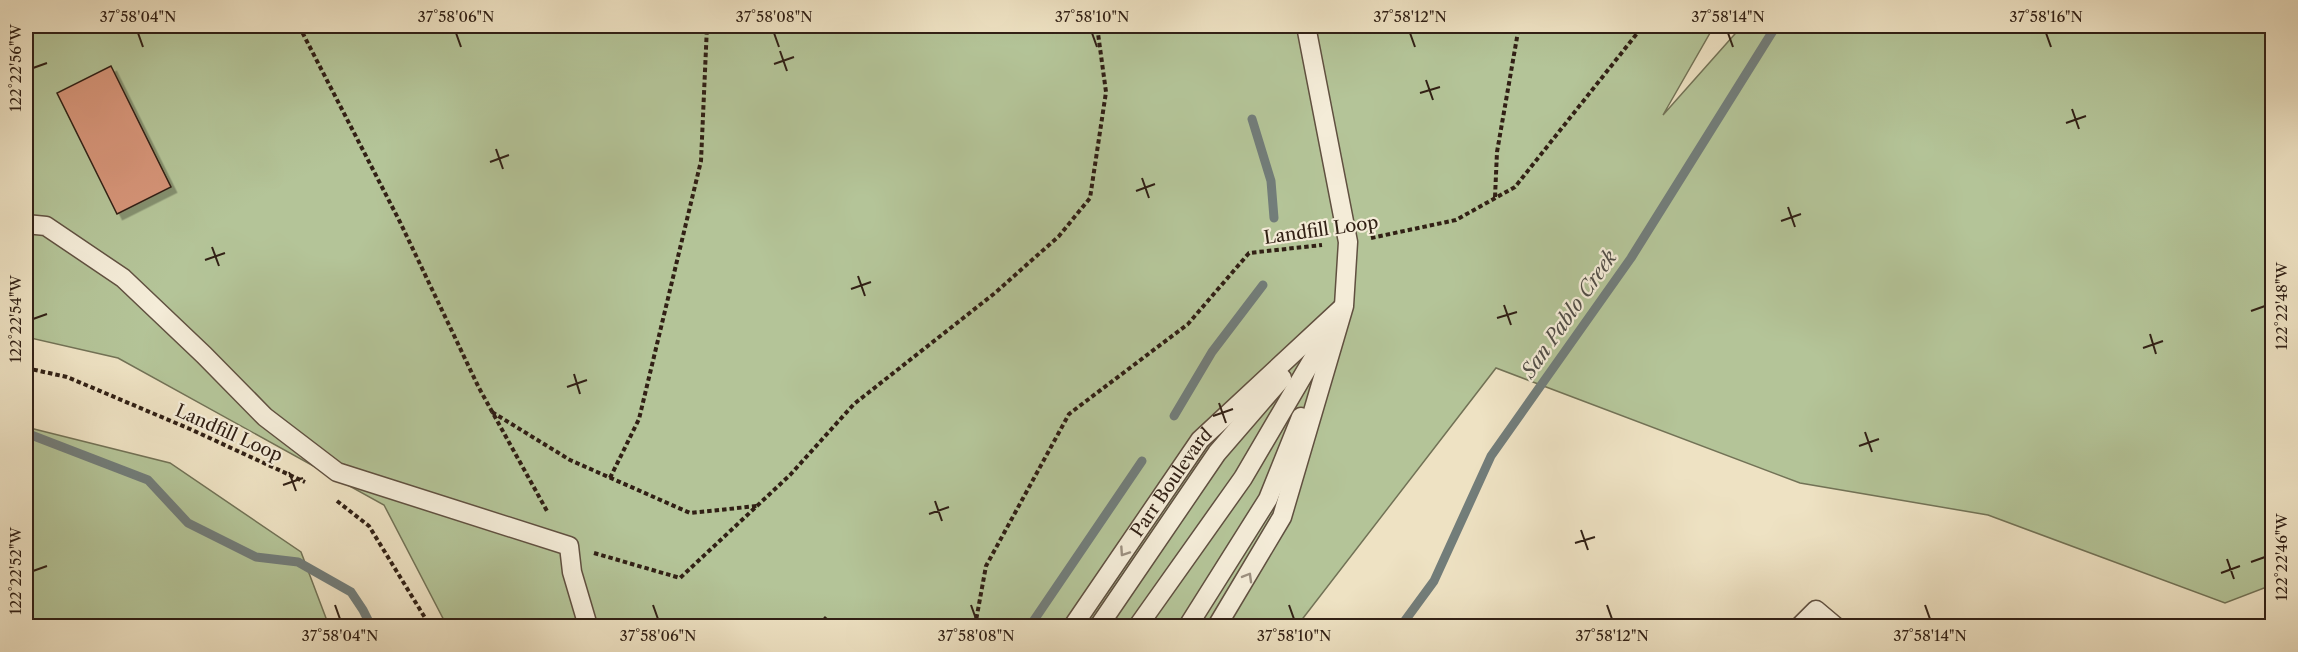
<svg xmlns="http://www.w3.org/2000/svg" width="2298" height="652" font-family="'Libre Caslon Text',serif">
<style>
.green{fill:#b4c498;stroke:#727256;stroke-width:1.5}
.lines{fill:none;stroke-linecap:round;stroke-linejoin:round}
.stream{stroke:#727d7a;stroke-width:9}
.building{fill:#d59478;stroke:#312015;stroke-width:1.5;filter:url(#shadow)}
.lane-casing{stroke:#605040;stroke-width:21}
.path{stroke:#312015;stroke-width:4;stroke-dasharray:4.5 3;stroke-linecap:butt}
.lane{stroke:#f4ecd8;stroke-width:18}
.oneway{stroke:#9c9080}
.ticks{fill:none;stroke:#312015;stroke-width:2}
.labels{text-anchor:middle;stroke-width:4.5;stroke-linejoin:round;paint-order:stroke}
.street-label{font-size:18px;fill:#312015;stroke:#f4ecd8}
.water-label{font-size:20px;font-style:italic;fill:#524e48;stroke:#f4ecd8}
.neatline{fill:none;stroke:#312015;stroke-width:2}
.ticks-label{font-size:15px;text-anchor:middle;fill:#312015}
</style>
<defs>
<filter id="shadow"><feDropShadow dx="5.5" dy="5.5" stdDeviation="0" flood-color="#0004"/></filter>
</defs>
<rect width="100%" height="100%" fill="#eee2c3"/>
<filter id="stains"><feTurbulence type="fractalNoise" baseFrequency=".00333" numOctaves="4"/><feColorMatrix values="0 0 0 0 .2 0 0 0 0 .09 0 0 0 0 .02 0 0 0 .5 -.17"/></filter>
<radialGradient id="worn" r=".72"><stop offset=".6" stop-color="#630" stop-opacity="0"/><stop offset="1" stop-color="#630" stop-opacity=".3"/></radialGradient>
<g class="green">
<path d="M26,26H1714L1663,115L1742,26H2272V585L2225,603L1988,515L1800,483L1496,368L1297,626H447L384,505L118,358L26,337Z"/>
<path d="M26,427L170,463L301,552L329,626H26Z"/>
</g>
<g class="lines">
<g class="stream">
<path d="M1252,119L1271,181L1274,218"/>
<path d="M1174,416L1212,352L1263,285"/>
<path d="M26,433L148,480L188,523L256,557L298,562L351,592L363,610L371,626"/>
<path d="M1030,626L1142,461"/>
<path d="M1401,626L1434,581L1491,456L1631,258L1776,26"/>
</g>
</g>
<g class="building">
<path d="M111,66L171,187L117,214L57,93Z"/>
<path d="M825,617L836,626H817Z"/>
</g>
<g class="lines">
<defs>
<g id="lane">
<path d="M26,224L46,226L123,278L204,355L265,417L337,472L569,546L572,572L588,626"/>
<path id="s1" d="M1073,626L1200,440L1343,307"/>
<path d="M1099,626L1217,453L1282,378"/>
<path d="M1138,626L1243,478L1331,328"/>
<path d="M1188,626L1268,499L1301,417"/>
<path d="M1217,626L1282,517L1344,306L1348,242L1306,26"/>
<path d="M1800,626L1816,610L1835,626"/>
</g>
</defs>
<use href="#lane" class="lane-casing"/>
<g class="path">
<path d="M299,26L400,222L479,388L547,511"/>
<path d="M1495,197L1497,152L1519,26"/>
<path d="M1371,238L1456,220L1515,187L1643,26"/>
<path d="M26,368L67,377L190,429L305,482"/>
<path d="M492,412L570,460L690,513L757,506"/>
<path d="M610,478L639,419L701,161L707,26"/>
<path d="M337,501L369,526L430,626"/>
<path d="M594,553L680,578L790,475L854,404L995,293L1059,236L1090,198L1106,92L1097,26"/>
<path d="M975,626L986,566L1069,414L1188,324L1249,253L1322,245"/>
</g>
<use href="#lane" class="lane"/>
</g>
<defs><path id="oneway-chevron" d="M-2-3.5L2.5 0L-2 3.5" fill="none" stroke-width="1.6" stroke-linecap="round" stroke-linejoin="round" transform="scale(1.5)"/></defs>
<g class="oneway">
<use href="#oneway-chevron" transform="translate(1124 552) rotate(124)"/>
<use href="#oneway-chevron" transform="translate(1248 577) rotate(-60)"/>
</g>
<path class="ticks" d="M138,33L143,47M456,33L461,47M774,33L779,47M1092,33L1097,47M1410,33L1415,47M1728,33L1733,47M2046,33L2051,47M780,51L787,71M774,64L794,57M33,68L47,63M1426,80L1433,100M1420,93L1440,87M2072,109L2079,129M2066,123L2086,116M496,149L503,169M490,162L509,155M1142,178L1149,198M1136,191L1155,184M1788,207L1795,227M1781,221L1801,214M212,247L219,266M205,260L225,253M858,276L865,296M851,289L871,282M1504,305L1511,325M2251,311L2265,306M1497,318L1517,312M33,319L47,314M2150,334L2156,354M2143,348L2163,341M574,374L580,394M567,387L587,380M1219,403L1226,423M1213,416L1233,409M1865,432L1872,452M1859,446L1879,439M289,472L296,491M283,485L303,478M935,501L942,521M929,514L949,507M1581,530L1588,550M1575,543L1595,537M2227,559L2234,579M2251,562L2265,557M33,571L47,566M2221,573L2240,566M335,605L340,619M653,605L658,619M971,605L976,619M1289,605L1294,619M1607,605L1612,619M1925,605L1930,619"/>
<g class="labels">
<g class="street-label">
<text transform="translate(1321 230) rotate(-8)" y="6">Landfill Loop</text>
<text transform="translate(229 433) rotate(24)" y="6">Landfill Loop</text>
<text dy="6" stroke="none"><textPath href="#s1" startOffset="174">Parr Boulevard</textPath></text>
</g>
<g class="water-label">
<text transform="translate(1569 314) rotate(-55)" y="7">San Pablo Creek</text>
</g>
</g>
<rect width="2298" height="652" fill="none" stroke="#eee2c3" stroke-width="66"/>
<rect x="33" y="33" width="2232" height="586" class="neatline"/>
<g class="ticks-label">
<text x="138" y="22">37°58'04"N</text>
<text x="456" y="22">37°58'06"N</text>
<text x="774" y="22">37°58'08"N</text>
<text x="1092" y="22">37°58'10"N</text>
<text x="1410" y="22">37°58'12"N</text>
<text x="1728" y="22">37°58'14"N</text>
<text x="2046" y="22">37°58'16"N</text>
<text transform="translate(16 68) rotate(-90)" y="5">122°22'56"W</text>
<text transform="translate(2282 306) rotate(-90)" y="5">122°22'48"W</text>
<text transform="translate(16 319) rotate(-90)" y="5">122°22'54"W</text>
<text transform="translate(2282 557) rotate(-90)" y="5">122°22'46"W</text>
<text transform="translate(16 571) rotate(-90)" y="5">122°22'52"W</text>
<text x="340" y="641">37°58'04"N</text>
<text x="658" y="641">37°58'06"N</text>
<text x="976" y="641">37°58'08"N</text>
<text x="1294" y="641">37°58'10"N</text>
<text x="1612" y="641">37°58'12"N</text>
<text x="1930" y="641">37°58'14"N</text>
</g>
<rect width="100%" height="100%" filter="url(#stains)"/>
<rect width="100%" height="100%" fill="url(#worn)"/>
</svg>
